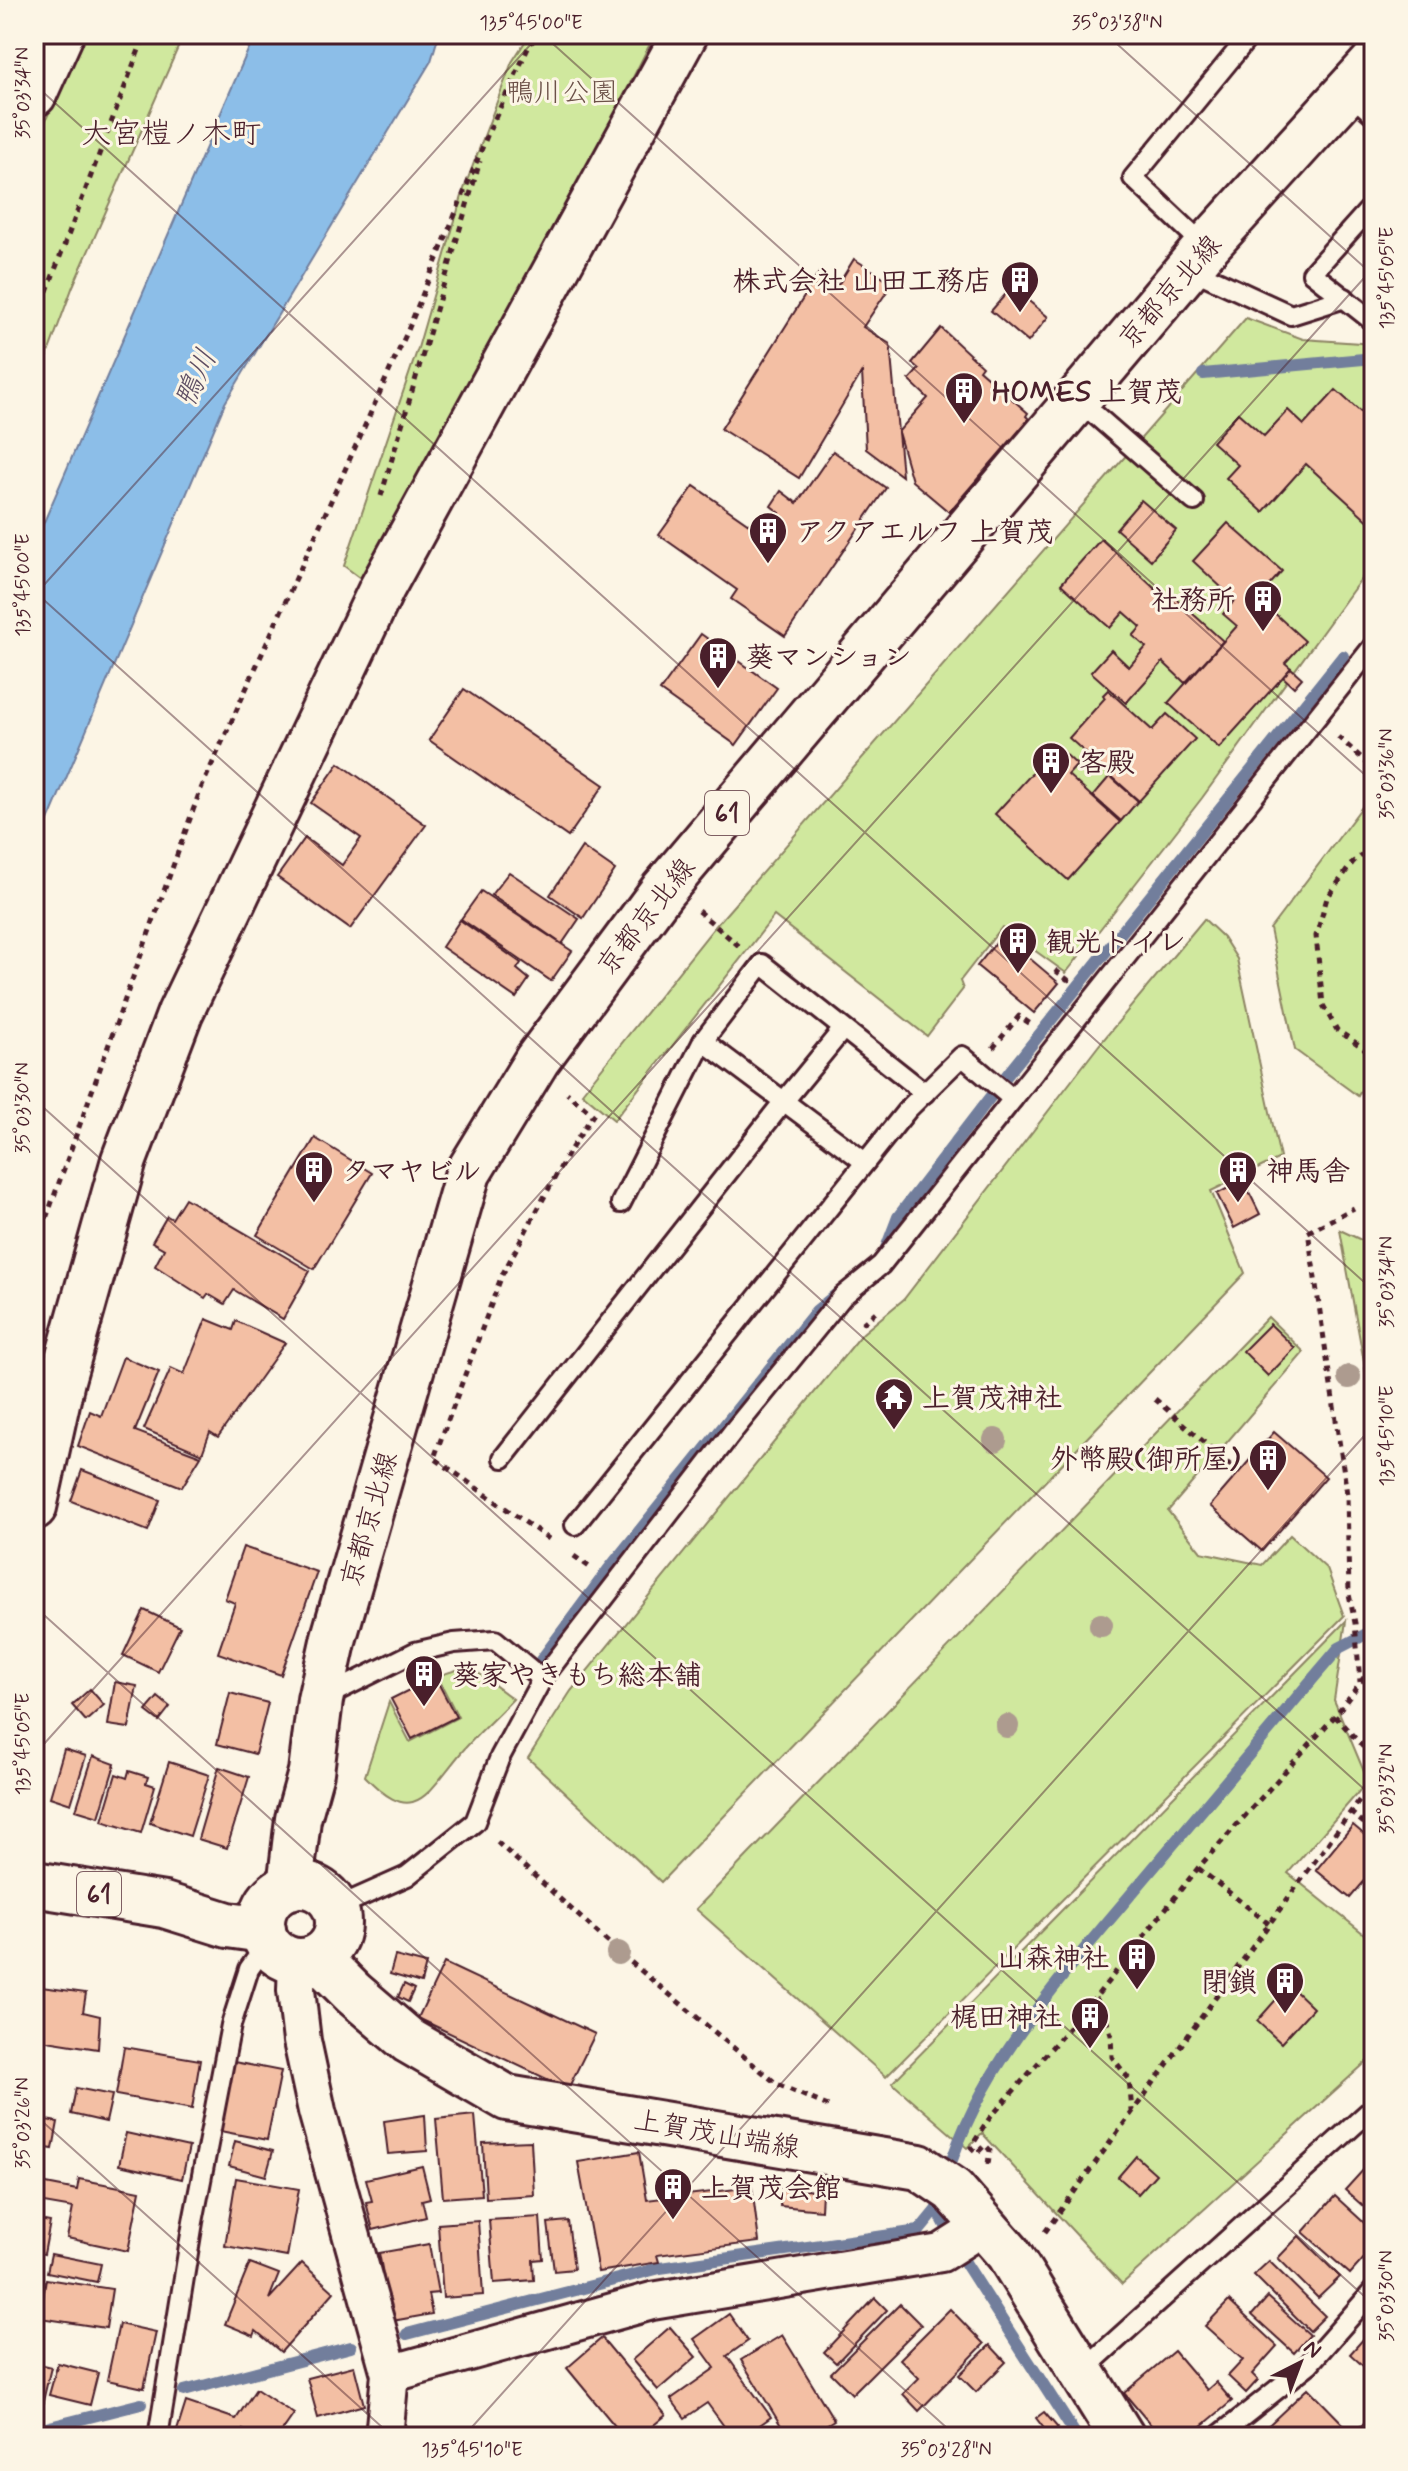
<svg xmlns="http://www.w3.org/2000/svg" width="1408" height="2471" font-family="Mynerve,'Klee One',sans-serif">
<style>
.green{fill:#d0e89e;stroke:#8d8464;stroke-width:2}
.water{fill:#8cbee8;stroke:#727e9c;stroke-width:2}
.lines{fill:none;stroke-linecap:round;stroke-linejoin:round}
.stream{stroke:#727e9c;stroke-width:12}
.building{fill:#f3bfa4;stroke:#4a1f2b;stroke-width:2}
.lane-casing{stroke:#4a1f2b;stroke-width:24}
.street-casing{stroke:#4a1f2b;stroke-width:42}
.secondary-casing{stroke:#4a1f2b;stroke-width:50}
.primary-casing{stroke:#4a1f2b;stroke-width:50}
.path{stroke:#4a1f2b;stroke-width:5;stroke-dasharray:6 6;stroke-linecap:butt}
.lane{stroke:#fcf5e5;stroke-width:18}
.street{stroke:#fcf5e5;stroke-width:36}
.secondary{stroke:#fcf5e5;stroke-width:44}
.primary{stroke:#fcf5e5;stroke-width:44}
.tree{fill:#ad9b8f}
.ticks{fill:none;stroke:#4a1f2b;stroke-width:2;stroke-opacity:0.45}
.labels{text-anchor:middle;stroke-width:6;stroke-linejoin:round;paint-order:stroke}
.shield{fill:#fcf5e5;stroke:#7f5f63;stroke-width:2}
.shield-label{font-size:26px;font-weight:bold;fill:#4a1f2b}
.park-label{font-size:28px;fill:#6c5148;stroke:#fcf5e5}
.poi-label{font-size:28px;font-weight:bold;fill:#4a1f2b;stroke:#fcf5e5;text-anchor:start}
.street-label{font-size:28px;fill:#4a1f2b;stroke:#fcf5e5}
.neighbourhood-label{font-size:30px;fill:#4a1f2b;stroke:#fcf5e5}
.water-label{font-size:30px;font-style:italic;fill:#5e4f64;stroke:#fcf5e5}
.neatline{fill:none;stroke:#4a1f2b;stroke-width:3}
.ticks-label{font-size:20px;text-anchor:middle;fill:#4a1f2b}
</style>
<rect width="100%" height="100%" fill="#fcf5e5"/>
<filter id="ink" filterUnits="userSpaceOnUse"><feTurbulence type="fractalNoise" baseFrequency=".0125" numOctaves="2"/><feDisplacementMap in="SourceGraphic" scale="16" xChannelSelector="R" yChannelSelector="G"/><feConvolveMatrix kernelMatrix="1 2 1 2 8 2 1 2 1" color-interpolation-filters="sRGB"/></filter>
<g filter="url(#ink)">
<g class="green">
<path d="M82,34H184L73,286L34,391V148Z"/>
<path d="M530,34H655L613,117L363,580L344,566L418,348L464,189L512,62Z"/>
<path d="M1246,318L1303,339L1374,344V561L1202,798L1066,973L1002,927L960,981L963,989L927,1036L774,916L614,1120L582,1093L713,929Z"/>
<path d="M1374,791V1066L1358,1096L1295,1050L1270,929Z"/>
<path d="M1204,919L1223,937L1237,959L1280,1158L1211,1191L1245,1273L661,1882L528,1758L571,1691L863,1333L904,1299L1099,1045Z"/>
<path d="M1340,1230L1374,1246V1417Z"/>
<path d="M1268,1317L1304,1352L1168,1511L1201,1552L1262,1565L1290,1535L1327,1569L1344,1616L886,2077L696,1909Z"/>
<path d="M1346,1621L1334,1700L1368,1781L1288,1873L1374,1942V2055L1122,2284L982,2133L967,2148L892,2083Z"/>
<path d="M469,1666L513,1699C496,1717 476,1735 460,1754C426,1795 414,1828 365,1776L389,1702L410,1742L458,1717L437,1676Z"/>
</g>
<path class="water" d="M255,34H439L431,61L225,403L34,854V545Z"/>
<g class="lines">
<g class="stream">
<path d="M1203,374L1374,358"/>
<path d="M885,1251L898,1217L1011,1070L1343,656"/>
<path d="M541,1660L608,1570L816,1311L838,1293"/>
<path d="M947,2176C978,2066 1071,1966 1143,1880C1208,1803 1273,1725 1339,1648L1374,1630"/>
<path d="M942,2193L937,2209L966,2264L1077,2437"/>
<path d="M407,2334L660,2268L919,2231L937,2209"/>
<path d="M184,2391L351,2347"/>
<path d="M34,2431L141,2404"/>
</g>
</g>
<g class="building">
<path d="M854,259L888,280V290L863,327L890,344L902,476L866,449L862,372L799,478L721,429L819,273L838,285Z"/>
<path d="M1012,287L1048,317L1028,342L991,311Z"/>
<path d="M941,328L982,366L979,370L1028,413L1026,416L1029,419L949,512L912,481L898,432L928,398L909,380L919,369L912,363Z"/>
<path d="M1336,390L1374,424V526L1306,464L1263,512L1226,478L1238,465L1212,442L1238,413L1264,436L1288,410L1304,425Z"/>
<path d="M833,451L886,488L785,636L731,599L737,590L659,535L694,486L772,540L777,532L770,527L780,513L771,506L781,491L797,503Z"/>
<path d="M1141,500L1176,530L1151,560L1116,529Z"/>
<path d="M1228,523L1282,571L1258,598L1305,641L1285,663L1291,668L1219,748L1168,703L1237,626L1223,614L1235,600L1193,561Z"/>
<path d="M1101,539L1166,599L1171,594L1223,641L1185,683L1163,662L1126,703L1091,672L1111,650L1129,667L1146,647L1133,636L1141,627L1124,612L1110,628L1061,584Z"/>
<path d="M701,634L777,688L736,745L660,691Z"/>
<path d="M1291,668L1302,678L1294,687L1283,677Z"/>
<path d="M464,689L604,785L568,837L429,740Z"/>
<path d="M1108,690L1152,730L1167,714L1195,739L1139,801L1069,738L1105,698L1103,695Z"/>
<path d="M1057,746L1077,765L1068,775L1120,822L1068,880L995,814Z"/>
<path d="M339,763L426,825L350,929L277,877L305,838L342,865L361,838L311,803Z"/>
<path d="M1110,776L1138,801L1121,821L1093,796Z"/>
<path d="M582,847L615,870L583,918L550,895Z"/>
<path d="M509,872L579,919L562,944L491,895Z"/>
<path d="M481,891L572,951L551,981L461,919Z"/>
<path d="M460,920L521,963L517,969L529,979L516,998L442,947Z"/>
<path d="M1002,935L1059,983L1034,1013L977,966Z"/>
<path d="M315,1138L372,1173L314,1269L257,1235Z"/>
<path d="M1243,1180L1260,1214L1234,1228L1217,1194Z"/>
<path d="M185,1198L310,1271L283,1319L234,1290L225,1304L208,1294L205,1298L155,1266L164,1249L152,1242L167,1216L172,1219Z"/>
<path d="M206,1319L233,1330L236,1321L285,1343L218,1437L210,1432L202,1454L144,1429L171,1368L184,1374Z"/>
<path d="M1270,1324L1295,1348L1268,1376L1243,1351Z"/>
<path d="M123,1357L159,1372L135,1431L201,1456L182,1487L78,1446L90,1411L101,1416Z"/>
<path d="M1274,1432L1326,1477L1262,1551L1210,1506Z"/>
<path d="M82,1470L160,1500L148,1531L71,1501Z"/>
<path d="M243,1547L317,1572L281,1675L218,1653L235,1603L225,1599Z"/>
<path d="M144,1610L180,1627L158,1672L123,1655Z"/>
<path d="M435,1677L456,1717L412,1739L391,1699Z"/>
<path d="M115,1682L137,1686L129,1728L108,1725Z"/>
<path d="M90,1689L104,1705L86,1721L72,1705Z"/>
<path d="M230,1693L268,1703L255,1754L217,1744Z"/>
<path d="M158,1697L170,1707L159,1721L146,1711Z"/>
<path d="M64,1749L86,1756L71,1804L50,1797Z"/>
<path d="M93,1756L115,1764L99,1817L76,1810Z"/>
<path d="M169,1762L209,1775L190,1836L150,1823Z"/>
<path d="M219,1767L249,1777L227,1848L198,1839Z"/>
<path d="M129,1771L148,1777L146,1783L155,1786L141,1833L102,1821L116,1774L127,1778Z"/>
<path d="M1353,1825L1374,1843V1870L1350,1898L1316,1870Z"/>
<path d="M395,1956L426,1964L421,1983L390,1974Z"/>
<path d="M444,1963L595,2034L568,2089L418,2018Z"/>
<path d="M404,1984L414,1989L408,2002L398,1997Z"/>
<path d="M1289,1985L1313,2008L1281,2043L1257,2021Z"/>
<path d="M34,1986L86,1993L83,2012L100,2016L98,2049L34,2039Z"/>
<path d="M124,2047L200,2060L192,2109L116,2095Z"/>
<path d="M234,2062L281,2071L267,2140L220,2131Z"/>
<path d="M76,2088L112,2095L106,2122L71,2114Z"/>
<path d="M425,2115L427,2151L388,2154L384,2121Z"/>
<path d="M475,2115L482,2195L443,2198L436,2119Z"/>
<path d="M34,2118L58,2122L53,2149L34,2146Z"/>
<path d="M126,2133L189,2147L182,2179L119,2165Z"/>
<path d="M235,2141L273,2151L266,2176L229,2166Z"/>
<path d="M531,2141L534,2195L486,2198L483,2143Z"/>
<path d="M639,2152L647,2200L752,2187L759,2242L657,2255L659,2262L598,2272L578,2162Z"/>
<path d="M34,2153L42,2155L34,2196Z"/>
<path d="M1136,2156L1156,2174L1138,2194L1118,2177Z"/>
<path d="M1374,2158V2216L1345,2190Z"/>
<path d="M422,2166L430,2198L422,2200L426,2217L373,2230L366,2202L372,2201L366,2179Z"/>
<path d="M236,2178L299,2189L287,2257L225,2246Z"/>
<path d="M79,2179L140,2191L128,2251L67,2238L73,2208L38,2202L41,2183L77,2190Z"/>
<path d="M782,2187L822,2192L821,2210L780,2206Z"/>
<path d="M1335,2196L1374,2232V2247L1350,2274L1303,2232Z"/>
<path d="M540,2217L543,2259L533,2260L534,2280L494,2283L489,2220Z"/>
<path d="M34,2219L50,2222L44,2254L34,2252Z"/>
<path d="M478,2221L483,2295L443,2298L438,2224Z"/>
<path d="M568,2221L574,2269L554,2271L548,2223Z"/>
<path d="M1299,2236L1340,2277L1318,2298L1278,2258Z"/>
<path d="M429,2244L438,2293L428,2294L432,2314L392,2321L379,2253Z"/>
<path d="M51,2254L101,2264L97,2282L47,2272Z"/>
<path d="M1269,2261L1325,2316L1310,2331L1254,2275Z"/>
<path d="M250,2263L279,2274L269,2299L302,2263L334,2292L281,2352L256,2331L254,2336L225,2324Z"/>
<path d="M46,2279L112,2289L106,2328L40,2318Z"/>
<path d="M1268,2297L1310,2335L1294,2353L1252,2315Z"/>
<path d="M875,2298L887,2310L836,2363L824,2352Z"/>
<path d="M1229,2301L1277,2346L1252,2374L1258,2380L1246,2393L1228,2376L1243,2360L1205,2326Z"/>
<path d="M900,2304L921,2325L852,2394L831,2373Z"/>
<path d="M950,2309L984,2344L919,2411L903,2394L919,2378L900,2359Z"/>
<path d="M729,2314L748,2341L727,2356L771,2417L743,2437H732L707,2403L685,2418L671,2399L715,2368L694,2339Z"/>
<path d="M119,2324L156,2332L144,2388L107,2380Z"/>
<path d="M670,2327L696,2357L658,2390L632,2360Z"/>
<path d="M1374,2327V2376L1350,2354Z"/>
<path d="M782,2335L834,2420L806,2437H788L741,2360Z"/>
<path d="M602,2338L666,2415L639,2437H624L567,2368Z"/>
<path d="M990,2345L1006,2362L976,2392L959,2375Z"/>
<path d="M1174,2351L1207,2390L1216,2382L1232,2401L1189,2437H1161L1124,2393Z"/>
<path d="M34,2363L51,2367L40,2414L34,2413Z"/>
<path d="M58,2363L98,2373L90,2405L49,2395Z"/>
<path d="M354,2366L364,2405L318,2418L307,2378Z"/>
<path d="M1308,2388L1353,2434L1366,2421L1374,2429V2437H1256Z"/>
<path d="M256,2389L294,2414L278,2437H254L243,2430L240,2437H175L186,2402L236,2419Z"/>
<path d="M1044,2412L1058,2428L1049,2435L1036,2418Z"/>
</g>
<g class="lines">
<defs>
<g id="lane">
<path d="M1348,92L1374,115"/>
<path d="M1374,204L1312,273L1369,318L1374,316"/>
<path d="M1206,247L1133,178L1246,40L1239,34"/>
<path d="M1189,268L1291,315L1345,298"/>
<path d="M1077,399L1194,501"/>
<path d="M703,1041L865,1162"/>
<path d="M621,1203L703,1041L762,964L925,1093"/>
<path d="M503,1458L784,1101L843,1029"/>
<path d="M575,1525L908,1109L962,1056L1013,1099"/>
<path d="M327,1696L415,1652L454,1643L495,1640L542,1679"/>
<path d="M335,1908L407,1876L475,1822L500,1757L542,1679L734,1430L843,1296L881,1265L1374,645"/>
<path d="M1082,2371L1374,2107"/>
<path d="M158,2437L193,2222L231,2025L249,1969L268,1942"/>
<path d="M1217,2437L1309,2364L1374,2290"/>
</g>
<g id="street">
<path d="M297,1961L296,1990L302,2041L317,2111L390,2374L384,2437"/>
<path d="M390,2374L652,2301L941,2253L985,2225"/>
</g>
<g id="secondary">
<path d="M34,1507L62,1380L124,1160L180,1013L382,588L685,34"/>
<path d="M318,1958L353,1993L409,2041L507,2098L919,2167L953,2190L1008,2253L1122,2437"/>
</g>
<g id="primary">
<path d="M34,94L61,34"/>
<path d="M34,1884L164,1905L228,1925L263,1930"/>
<circle cx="300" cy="1923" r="38"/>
<path d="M290,1887L298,1819L311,1772L320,1700L334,1637L468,1173L537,1060L663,890L1206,247L1374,62"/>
</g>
</defs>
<use href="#lane" class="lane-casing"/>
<use href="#street" class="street-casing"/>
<use href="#secondary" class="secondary-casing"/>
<use href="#primary" class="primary-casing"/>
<g class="path">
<path d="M34,325L145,34"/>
<path d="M381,496L480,161"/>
<path d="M1338,737L1374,769"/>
<path d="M1374,846L1353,862L1327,898L1316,936L1323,1005L1337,1030L1374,1055"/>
<path d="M698,911L739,946"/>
<path d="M1055,970L1068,980L1066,983"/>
<path d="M993,1048L1019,1016L1032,1025"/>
<path d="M1308,1232L1354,1208"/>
<path d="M1309,1238L1347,1494L1349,1594L1355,1623L1360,1682"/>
<path d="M34,1252L200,791L408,330L489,131L530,44L539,34"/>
<path d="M862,1324L878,1310"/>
<path d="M1155,1399L1231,1466"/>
<path d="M549,1539L434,1458L502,1275L567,1155L593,1115L567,1093"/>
<path d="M574,1556L592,1569"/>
<path d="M1335,1716L1374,1759"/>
<path d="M1350,1812L1374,1831"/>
<path d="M497,1842L621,1954L777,2084L828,2106"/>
<path d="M1198,1868L1269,1924"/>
<path d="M1095,1998L1104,2012L1111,2034L1112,2057L1129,2079L1132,2111"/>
<path d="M988,2164L990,2150L985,2145L977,2153L971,2147L989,2119L1095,1998L1198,1868L1335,1716L1374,1664"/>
<path d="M1045,2232L1374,1780"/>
</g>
<use href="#lane" class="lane"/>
<use href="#street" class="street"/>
<use href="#secondary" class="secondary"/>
<use href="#primary" class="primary"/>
</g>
<g class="tree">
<circle cx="1349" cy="1377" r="12"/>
<circle cx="995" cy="1440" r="12"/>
<circle cx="1101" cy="1625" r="12"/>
<circle cx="1007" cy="1726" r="12"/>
<circle cx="618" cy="1953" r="12"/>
</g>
</g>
<path class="ticks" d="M542,34L1374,783M1106,34L1374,276M34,84L1374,1291M34,591L1374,1798M34,596L540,34M34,1099L1374,2305M34,1606L957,2437M34,1755L1374,267M34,2114L393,2437M463,2437L1374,1425"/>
<defs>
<symbol id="building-pin" viewBox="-11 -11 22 30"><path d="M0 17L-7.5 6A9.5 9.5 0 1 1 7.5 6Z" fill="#4a1f2b" stroke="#fcf5e5"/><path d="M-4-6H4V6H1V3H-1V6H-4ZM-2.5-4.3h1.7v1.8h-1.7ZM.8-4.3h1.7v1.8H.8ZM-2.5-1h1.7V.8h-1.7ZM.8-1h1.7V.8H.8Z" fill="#fff"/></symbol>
<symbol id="temple-pin" viewBox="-11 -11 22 30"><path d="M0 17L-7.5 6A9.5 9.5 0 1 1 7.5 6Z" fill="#4a1f2b" stroke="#fcf5e5"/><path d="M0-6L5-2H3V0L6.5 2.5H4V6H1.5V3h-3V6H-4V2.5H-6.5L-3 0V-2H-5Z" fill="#fff"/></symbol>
</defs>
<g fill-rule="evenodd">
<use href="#building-pin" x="998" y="258" width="44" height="60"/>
<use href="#building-pin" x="942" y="369" width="44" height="60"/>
<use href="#building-pin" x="746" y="509" width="44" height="60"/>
<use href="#building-pin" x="1241" y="577" width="44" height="60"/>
<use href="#building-pin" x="696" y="634" width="44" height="60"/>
<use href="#building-pin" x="1029" y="739" width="44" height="60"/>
<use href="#building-pin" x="996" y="919" width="44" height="60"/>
<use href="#building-pin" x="292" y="1148" width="44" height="60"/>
<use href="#building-pin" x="1216" y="1148" width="44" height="60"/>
<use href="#temple-pin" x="872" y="1375" width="44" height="60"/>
<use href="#building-pin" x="1246" y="1436" width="44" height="60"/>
<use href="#building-pin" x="402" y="1652" width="44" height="60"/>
<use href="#building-pin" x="1115" y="1935" width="44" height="60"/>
<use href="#building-pin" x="1263" y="1959" width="44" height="60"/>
<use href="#building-pin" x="1068" y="1994" width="44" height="60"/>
<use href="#building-pin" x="651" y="2165" width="44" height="60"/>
</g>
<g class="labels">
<g class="shield">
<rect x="705" y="791" width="44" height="44" rx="6"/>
<rect x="77" y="1872" width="44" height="44" rx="6"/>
</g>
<g class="shield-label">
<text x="727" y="822">61</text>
<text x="99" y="1903">61</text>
</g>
<g class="park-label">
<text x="562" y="101">鴨川公園</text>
</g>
<g class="poi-label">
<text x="992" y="290" text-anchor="end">株式会社 山田工務店</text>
<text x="992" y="401">HOMES 上賀茂</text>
<text x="796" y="541">アクアエルフ 上賀茂</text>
<text x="1235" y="609" text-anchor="end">社務所</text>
<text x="746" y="666">葵マンション</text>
<text x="1079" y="771">客殿</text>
<text x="1046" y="951">観光トイレ</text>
<text x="342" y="1180">タマヤビル</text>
<text x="1266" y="1180">神馬舎</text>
<text x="922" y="1407">上賀茂神社</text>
<text x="1240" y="1468" text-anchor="end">外幣殿(御所屋)</text>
<text x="452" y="1684">葵家やきもち総本舗</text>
<text x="1109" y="1967" text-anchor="end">山森神社</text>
<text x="1257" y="1991" text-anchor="end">閉鎖</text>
<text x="1062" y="2026" text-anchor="end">梶田神社</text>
<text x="701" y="2197">上賀茂会館</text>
</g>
<g class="street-label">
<text transform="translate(1169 291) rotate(-49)" y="10">京都京北線</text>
<text transform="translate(645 916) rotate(-52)" y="10">京都京北線</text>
<text transform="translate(368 1519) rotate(-74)" y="10">京都京北線</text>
<text transform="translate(717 2133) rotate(10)" y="10">上賀茂山端線</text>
</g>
<g class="neighbourhood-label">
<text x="171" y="143">大宮榿ノ木町</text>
</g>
<g class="water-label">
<text transform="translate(195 378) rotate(-65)" y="10">鴨川</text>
</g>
</g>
<rect width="1408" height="2471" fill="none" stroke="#fcf5e5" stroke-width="88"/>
<g transform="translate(1300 2363) rotate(42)" stroke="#fcf5e5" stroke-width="6" paint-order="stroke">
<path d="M0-6L14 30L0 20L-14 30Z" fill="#4a1f2b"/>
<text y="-12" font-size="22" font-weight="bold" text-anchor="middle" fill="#4a1f2b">N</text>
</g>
<rect x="44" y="44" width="1320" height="2383" class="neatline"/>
<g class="ticks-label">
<text x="531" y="29">135°45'00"E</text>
<text x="1117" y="29">35°03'38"N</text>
<text transform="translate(22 93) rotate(-90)" y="7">35°03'34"N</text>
<text transform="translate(1386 278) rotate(-90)" y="7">135°45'05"E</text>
<text transform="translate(22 585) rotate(-90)" y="7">135°45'00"E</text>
<text transform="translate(1386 774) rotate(-90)" y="7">35°03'36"N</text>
<text transform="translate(22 1108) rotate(-90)" y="7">35°03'30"N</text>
<text transform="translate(1386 1282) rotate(-90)" y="7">35°03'34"N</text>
<text transform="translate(1386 1436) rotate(-90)" y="7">135°45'10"E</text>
<text transform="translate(22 1744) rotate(-90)" y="7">135°45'05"E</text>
<text transform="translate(1386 1789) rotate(-90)" y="7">35°03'32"N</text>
<text transform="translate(22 2123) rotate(-90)" y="7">35°03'26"N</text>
<text transform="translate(1386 2296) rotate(-90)" y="7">35°03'30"N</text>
<text x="472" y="2456">135°45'10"E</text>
<text x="946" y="2456">35°03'28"N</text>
</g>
</svg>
